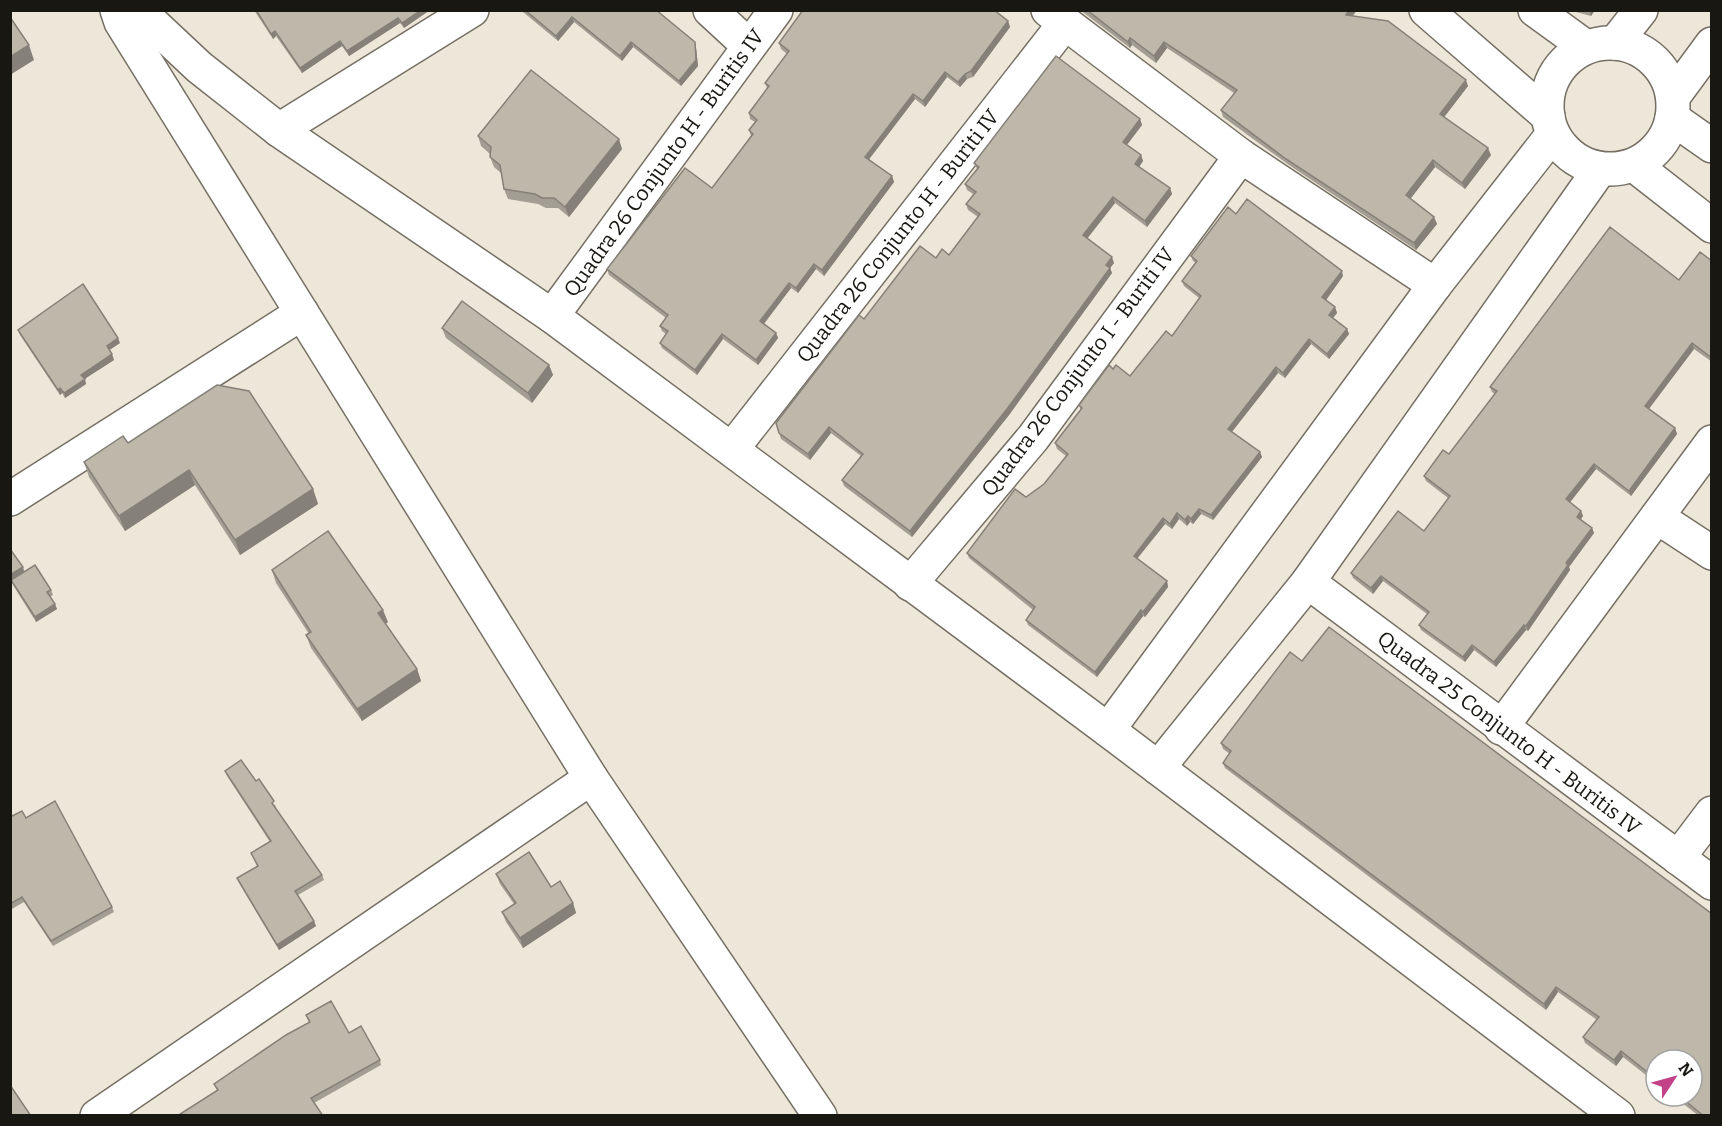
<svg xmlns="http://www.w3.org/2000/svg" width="1722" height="1126" font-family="Bitter,serif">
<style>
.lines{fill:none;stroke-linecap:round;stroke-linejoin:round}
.minor-casing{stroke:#767064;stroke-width:36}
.minor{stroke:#fff;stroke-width:33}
.wall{fill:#a39e93}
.shaded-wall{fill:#858178}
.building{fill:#beb8ab;stroke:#858178;stroke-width:1.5}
.labels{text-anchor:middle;stroke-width:6;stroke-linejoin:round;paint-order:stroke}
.street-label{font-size:21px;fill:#191712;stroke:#fff}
</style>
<rect width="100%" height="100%" fill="#ede7d9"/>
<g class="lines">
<defs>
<g id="minor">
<path d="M117,10L121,22L591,778L820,1116"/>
<path d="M144,10L151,22L199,67L279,130L552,316L1108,730L1618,1116"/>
<path d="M710,10L749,46"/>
<path d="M1048,10L1241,156L1435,285"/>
<path d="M1426,10L1548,116"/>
<path d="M1535,10L1586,47"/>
<path d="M1615,43L1641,10"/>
<circle cx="1610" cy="106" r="63"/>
<path d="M1673,97L1712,44"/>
<path d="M1672,118L1712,146"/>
<path d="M279,130L472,10"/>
<path d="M1634,165L1712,226"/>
<path d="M552,316L776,10"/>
<path d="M732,449L1065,23"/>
<path d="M10,499L302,313"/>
<path d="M1657,517L1712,553"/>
<path d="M1308,582L1712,883"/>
<path d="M910,584L1033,438L1241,156"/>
<path d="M1501,728L1712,442"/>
<path d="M1108,730L1435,285L1553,134"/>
<path d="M1158,768L1308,582L1600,169"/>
<path d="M1678,858L1712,813"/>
<path d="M97,1116L591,778"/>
</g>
</defs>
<use href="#minor" class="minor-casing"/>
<use href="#minor" class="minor"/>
</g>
<g class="wall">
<path d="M254,10H430L404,28L400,23L349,56L342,46L302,73L276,36L273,39Z"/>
<path d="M522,10H656L695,42L696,48L698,66L681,86L633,47L622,61L574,22L558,41L523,12Z"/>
<path d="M1080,10H1357L1353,16L1468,86L1444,117L1491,155L1465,189L1435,167L1410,199L1434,217L1437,224L1416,250L1289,165L1223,117L1221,110L1234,93L1167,48L1156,63L1132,45L1130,48Z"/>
<path d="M1574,10H1595L1591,16L1576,12Z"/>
<path d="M1008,21L1010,27L973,77L967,79L960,87L947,77L925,107L915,99L869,159L892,176L894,182L824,276L816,269L798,293L791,288L764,324L776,333L778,338L758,365L723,339L697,375L662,348L660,343L666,334L662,331L660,326L666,318L609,275L607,269L712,188L751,136L749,130L755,122L750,119L749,113L767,88L765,83L787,54L781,49L779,43Z"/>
<path d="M1140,119L1142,125L1127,145L1141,155L1143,161L1139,167L1170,188L1172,194L1147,227L1115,203L1087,239L1114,263L1110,268L1112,273L1009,415L912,537L844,486L842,480L861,456L831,433L810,460L781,439L776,423L864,319L936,258L949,255L978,217L968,210L966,204L973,194L967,190L965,184L977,169L974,163Z"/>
<path d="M478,136L622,149L569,217L558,208H546L538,204L508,199L504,189L501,173L494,167L490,157V154L481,146Z"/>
<path d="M1236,214L1343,276L1326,300L1335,307L1337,313L1333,318L1347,329L1349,334L1329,359L1311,344L1285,378L1278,373L1232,432L1260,452L1262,457L1213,520L1201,514L1193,524L1190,522L1187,526L1179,519L1172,529L1165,524L1137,559L1167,581L1168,587L1145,617L1143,616L1097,677L1028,625L1026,620L1033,610L969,558L967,553L1026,497L1044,484L1066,456L1057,449L1055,443L1081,411L1079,405L1113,369L1130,376L1172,336L1199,298L1184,286L1182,281L1196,263L1193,261L1191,256Z"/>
<path d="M1712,261V362L1694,349L1649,409L1675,428L1677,434L1631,496L1596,469L1570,502L1581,511L1583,516L1581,519L1592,528L1594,533L1569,567L1570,570L1528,631L1526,630L1496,667L1474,650L1465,662L1421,630L1419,625L1427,614L1383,581L1373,594L1353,578L1351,573L1424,531L1448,498L1426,481L1424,476L1449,454L1495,394L1492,392L1490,387Z"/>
<path d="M442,328L549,365L553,375L532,403L446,338Z"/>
<path d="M18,330L120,343L109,350L114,360L84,379L86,384L65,398L62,393L60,395L20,335Z"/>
<path d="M128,443L313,489L318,504L240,555L195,485L125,531L89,477L84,462Z"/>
<path d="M10,549L23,567L24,572L51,590L53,595L50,597L57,609L36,622L13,585L11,581H10Z"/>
<path d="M272,570L388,622L385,624L417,669L421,681L362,721L311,648L306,635L309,634L276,583Z"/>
<path d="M1290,652L1712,1116H1699L1673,1096H1692L1656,1060V1083L1623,1057L1616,1066L1585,1043L1583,1037L1597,1020L1558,992L1546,1010L1225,768L1223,763L1230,754L1223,749L1221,743Z"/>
<path d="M225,771L276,806L275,807L322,875L324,880L298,895L316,926L279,950L239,883L237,878L257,866L251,853L270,842L227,776Z"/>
<path d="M10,817L26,818L112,907L114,912L53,946L24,902L10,910Z"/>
<path d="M496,874L551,887L573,903L576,913L523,948L506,922L502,912L514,904L500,884Z"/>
<path d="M306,1015L349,1033L380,1060L381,1065L314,1103L217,1090L214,1084L309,1023Z"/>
</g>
<g class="shaded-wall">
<path d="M421,10H430L404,28L402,23Z"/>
<path d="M1349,10H1357L1348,21L1346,15Z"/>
<path d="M1589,10H1595L1591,16Z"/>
<path d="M572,17L574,22L558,41L556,36Z"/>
<path d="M398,18L400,23L349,56L347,51Z"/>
<path d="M1008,21L1010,27L973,77L971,71Z"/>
<path d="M275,31L276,36L273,39L271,34Z"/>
<path d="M1130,38L1132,45L1130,48L1128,42Z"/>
<path d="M340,41L342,46L302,73L300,68Z"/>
<path d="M631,42L633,47L622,61L620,56Z"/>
<path d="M695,42L696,48L698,66L681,86L679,81Z"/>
<path d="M1164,42L1167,48L1156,63L1154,56Z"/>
<path d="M29,45L34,60L10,75V57Z"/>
<path d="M945,72L947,77L925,107L923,101Z"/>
<path d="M965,74L967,79L960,87L958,82Z"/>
<path d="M1466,80L1468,86L1442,120L1440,114Z"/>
<path d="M913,94L915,99L867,162L865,157Z"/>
<path d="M1140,119L1142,125L1125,147L1123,142Z"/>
<path d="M619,139L622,149L569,217L565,207Z"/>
<path d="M1488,148L1491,155L1465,189L1462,183Z"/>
<path d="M1141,155L1143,161L1137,170L1135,164Z"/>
<path d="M1433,160L1435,167L1408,202L1406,195Z"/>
<path d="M892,176L894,182L824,276L822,270Z"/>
<path d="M1170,188L1172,194L1147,227L1145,221Z"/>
<path d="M1113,197L1115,203L1085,241L1083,235Z"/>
<path d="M1434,217L1437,224L1416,250L1414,243Z"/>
<path d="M1112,257L1114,263L1110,268L1112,273L1009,415L912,537L910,531Z"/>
<path d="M814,264L816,269L798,293L796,288Z"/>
<path d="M1342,271L1343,276L1324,303L1322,297Z"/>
<path d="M789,283L791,288L762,326L760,321Z"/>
<path d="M1335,307L1337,313L1331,320L1329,315Z"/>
<path d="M1347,329L1349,334L1329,359L1327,354Z"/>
<path d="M776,333L778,338L758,365L756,360Z"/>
<path d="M722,334L723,339L697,375L695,370Z"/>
<path d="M118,338L120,343L108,351L107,346Z"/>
<path d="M1309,339L1311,344L1285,378L1283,373Z"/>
<path d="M1692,343L1694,349L1647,411L1645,406Z"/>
<path d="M112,354L114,360L83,380L81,375Z"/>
<path d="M549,365L553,375L532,403L528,393Z"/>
<path d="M1276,367L1278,373L1230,434L1228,429Z"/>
<path d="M85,379L86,384L65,398L64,393Z"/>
<path d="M60,388L62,393L60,395L58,390Z"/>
<path d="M829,427L831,433L810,460L808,454Z"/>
<path d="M1675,428L1677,434L1631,496L1629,491Z"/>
<path d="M1260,452L1262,457L1213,520L1211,515Z"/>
<path d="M1594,464L1596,469L1568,505L1566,499Z"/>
<path d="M189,470L195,485L125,531L119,516Z"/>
<path d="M313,489L318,504L240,555L235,540Z"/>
<path d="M1199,509L1201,514L1193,524L1191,519Z"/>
<path d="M1581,511L1583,516L1579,522L1577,517Z"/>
<path d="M1177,513L1179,519L1172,529L1170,524Z"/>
<path d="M1188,516L1190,522L1187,526L1185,520Z"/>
<path d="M1163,518L1165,524L1135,561L1134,556Z"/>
<path d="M1592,528L1594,533L1569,567L1570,570L1528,631L1526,626L1566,563Z"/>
<path d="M23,567L24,572L10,581V575Z"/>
<path d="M1381,576L1383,581L1373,594L1371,588Z"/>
<path d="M1167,581L1168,587L1145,617L1143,612Z"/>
<path d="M55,604L57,609L36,622L35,617Z"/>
<path d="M383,610L388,622L383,626L378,613Z"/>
<path d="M1141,610L1143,616L1097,677L1095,672Z"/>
<path d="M1524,625L1526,630L1496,667L1494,662Z"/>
<path d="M1472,645L1474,650L1465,662L1463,657Z"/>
<path d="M417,669L421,681L362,721L357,709Z"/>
<path d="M573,903L576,913L523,948L520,938Z"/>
<path d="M314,921L316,926L279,950L277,945Z"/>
<path d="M1556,987L1558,992L1546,1010L1544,1004Z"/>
<path d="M1621,1051L1623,1057L1616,1066L1614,1060Z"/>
</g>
<g class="building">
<path d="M256,10H421L402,23L398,18L347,51L340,41L300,68L275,31L271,34Z"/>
<path d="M525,10H656L695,42L696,60L679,81L631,42L620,56L572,17L556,36Z"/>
<path d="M803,10H994L1008,21L971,71L965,74L958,82L945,72L923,101L913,94L865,157L892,176L822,270L814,264L796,288L789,283L760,321L776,333L756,360L722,334L695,370L660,343L668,331L660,326L668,315L607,269L685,168L712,188L753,134L749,130L757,120L749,113L769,86L765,83L789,51L779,43Z"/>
<path d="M1087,10H1349L1346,15L1388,21L1466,80L1440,114L1488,148L1462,183L1433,160L1406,195L1434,217L1414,243L1286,159L1221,110L1237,90L1164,42L1154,56L1130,38L1128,42Z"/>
<path d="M10,17L29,45L10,57Z"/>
<path d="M1056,56L1140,119L1123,142L1141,155L1135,164L1170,188L1145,221L1113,197L1083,235L1112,257L1106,265L1110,268L1007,409L910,531L842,480L863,454L829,427L808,454L779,433L776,423L859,315L864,319L920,246L936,258L942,249L949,255L980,214L966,204L976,192L965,184L979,167L974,163Z"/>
<path d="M531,70L619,139L565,207L554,198H542L535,194L504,189L500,165L490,157L491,147L478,136Z"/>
<path d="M1247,199L1342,271L1322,297L1335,307L1329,315L1347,329L1327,354L1309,339L1283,373L1276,367L1228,429L1260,452L1211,515L1199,509L1191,519L1188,516L1185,520L1177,513L1170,524L1163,518L1134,556L1167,581L1143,612L1141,610L1095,672L1026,620L1035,607L967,553L1015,489L1026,497L1044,484L1068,454L1055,443L1082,408L1079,405L1109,365L1113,369L1116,365L1130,376L1166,331L1172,336L1201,296L1182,281L1197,261L1191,256L1228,207L1236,214Z"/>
<path d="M1610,227L1679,280L1700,252L1712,261V358L1692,343L1645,406L1675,428L1629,491L1594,464L1566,499L1581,511L1577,517L1592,528L1566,563L1568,565L1526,626L1524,625L1494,662L1472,645L1463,657L1419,625L1429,612L1381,576L1371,588L1351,573L1398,511L1424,531L1450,496L1424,476L1443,450L1449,454L1497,391L1490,387Z"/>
<path d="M83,284L118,338L107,346L112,354L81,375L85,379L64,393L60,388L58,390L18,330Z"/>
<path d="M462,301L549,365L528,393L442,328Z"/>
<path d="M217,385L249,391L313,489L235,540L189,470L119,516L84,462L123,436L128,443Z"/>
<path d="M328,531L383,610L378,613L417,669L357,709L306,635L311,632L272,570Z"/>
<path d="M10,549L23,567L10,575Z"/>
<path d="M35,565L51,590L47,592L55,604L35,617L11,580Z"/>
<path d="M1329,627L1712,914V1116H1704L1679,1096H1692V1060H1656V1079L1621,1051L1614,1060L1583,1037L1599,1017L1556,987L1544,1004L1223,763L1231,751L1221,743L1290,652L1302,661Z"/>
<path d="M241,760L256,781L259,779L274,801L272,803L322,875L295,891L314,921L277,945L237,878L258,866L251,853L271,841L225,771Z"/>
<path d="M55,801L112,907L51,941L22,897L10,904V817L22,811L26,818Z"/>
<path d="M529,852L551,887L560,881L573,903L520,938L502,912L516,903L496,874Z"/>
<path d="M331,1001L349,1033L361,1026L380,1060L311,1098L323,1116H177L218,1090L214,1084L286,1035L310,1022L306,1015Z"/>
<path d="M10,1085L31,1116H10Z"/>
</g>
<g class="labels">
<g class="street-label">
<text transform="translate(664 163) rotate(-54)" y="7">Quadra 26 Conjunto H - Buritis IV</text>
<text transform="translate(898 236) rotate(-52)" y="7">Quadra 26 Conjunto H - Buriti IV</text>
<text transform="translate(1078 372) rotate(-53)" y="7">Quadra 26 Conjunto I - Buriti IV</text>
<text transform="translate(1509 733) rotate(37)" y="7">Quadra 25 Conjunto H - Buritis IV</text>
</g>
</g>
<rect width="1722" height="1126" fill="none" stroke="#191712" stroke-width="24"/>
<g transform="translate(1674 1078) rotate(54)"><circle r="28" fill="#ffffff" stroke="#a3a2a0" stroke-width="1.5"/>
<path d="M0-4.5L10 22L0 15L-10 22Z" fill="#c34189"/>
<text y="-9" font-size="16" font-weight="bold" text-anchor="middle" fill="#191712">N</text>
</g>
</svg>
